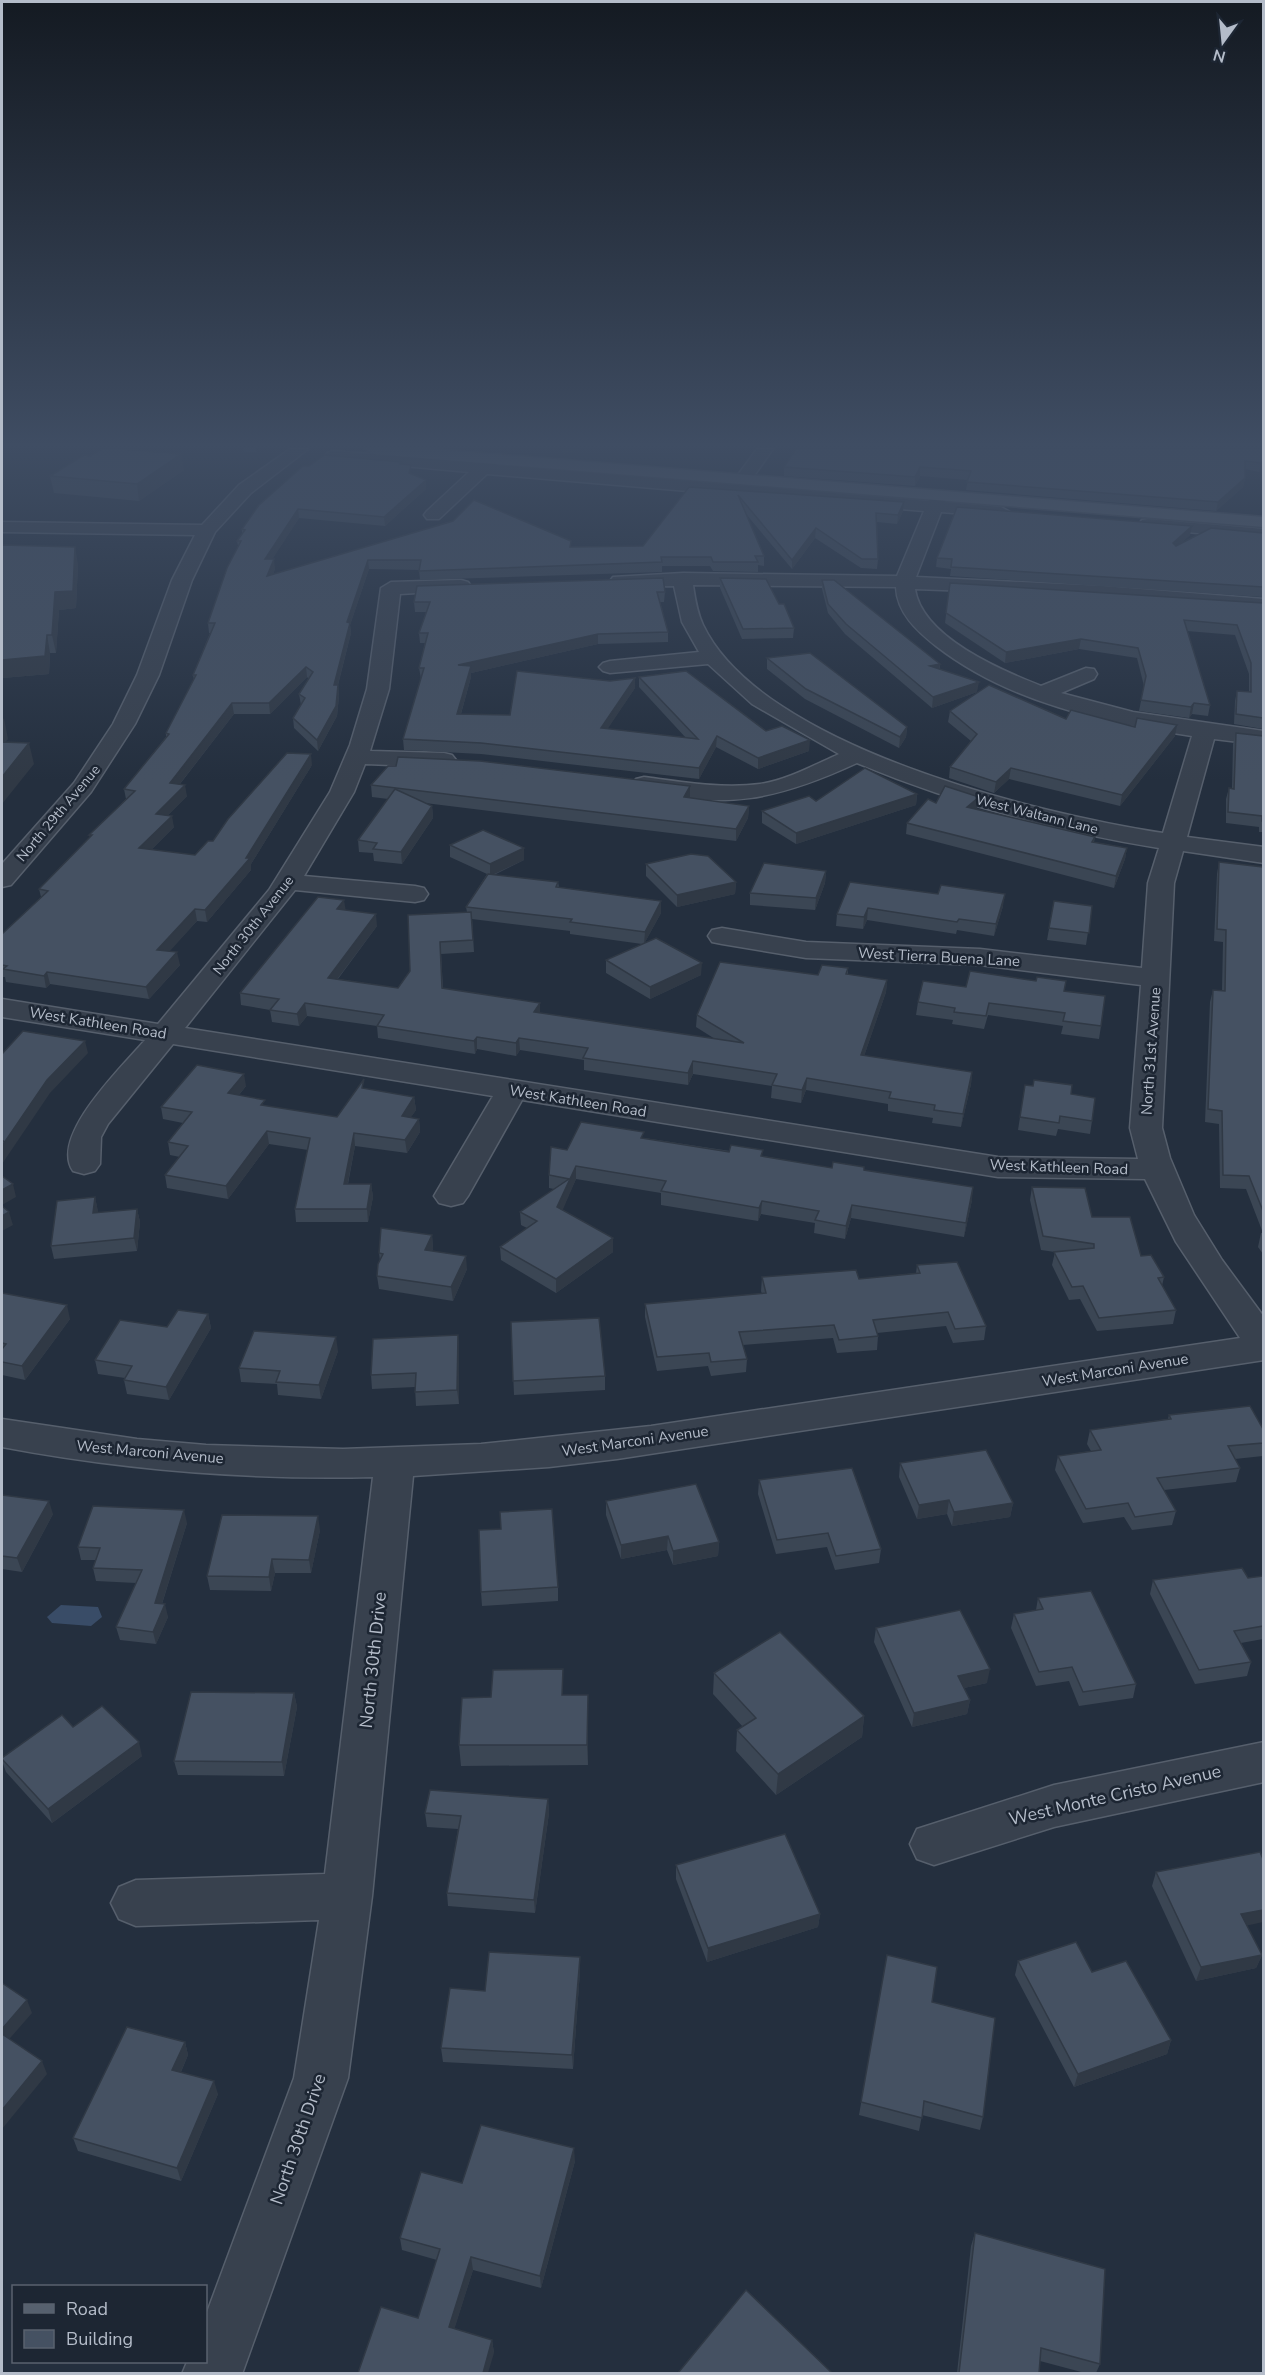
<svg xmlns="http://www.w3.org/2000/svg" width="1265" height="2375" font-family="'Nunito Sans',sans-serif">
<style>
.water{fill:#394c67}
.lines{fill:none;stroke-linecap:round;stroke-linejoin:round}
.stream{stroke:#394c67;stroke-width:5}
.minor-casing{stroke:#565f6c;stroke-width:3}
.major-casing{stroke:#414a57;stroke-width:3}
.minor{fill:#38414e;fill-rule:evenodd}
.major{fill:#56606e;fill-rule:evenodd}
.wall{fill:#3b4654}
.shaded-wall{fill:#303945}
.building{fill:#455162;stroke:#303945;stroke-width:1.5}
.labels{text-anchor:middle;stroke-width:5;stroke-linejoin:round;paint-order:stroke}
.far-street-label{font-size:14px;fill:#b4bcc9;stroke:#1d2633}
.street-label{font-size:15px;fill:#b4bcc9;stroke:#1d2633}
.near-street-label{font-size:18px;fill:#b4bcc9;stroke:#1d2633}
</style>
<rect width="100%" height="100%" fill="#242f3e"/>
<path class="water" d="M61,1605L98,1607L102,1617L91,1626L52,1623L47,1617Z"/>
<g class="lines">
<path class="stream" d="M245,449L254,450"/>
<defs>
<g id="minor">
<path d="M290,449H308L251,493L215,532L192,580L159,675L135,724L91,792L11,885L2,887V864L74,783L113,724L137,675L172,580L195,535L2,532V522L202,525L239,485Z"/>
<path d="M757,449H773L749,483H737L735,479Z"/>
<path d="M333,451L479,463L493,454L501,459L496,465L929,501L933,492L939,491L948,496L945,502L1001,507L1010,512L1001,517L941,512L916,577L1103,586L1264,599V611L1022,593L915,589C922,637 1001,670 1041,686L1086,668L1094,669L1097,674L1094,679L1061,693L1133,712L1264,731V745L1214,739L1187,837L1264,847V863L1183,851L1174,883L1162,1128L1170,1158L1194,1215L1222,1260L1264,1317V1360L617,1459L549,1467L413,1476L372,1896L348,2078L242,2374H182L187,2362H206V2315L294,2078L319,1920L136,1926L119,1919L111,1903L119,1887L136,1880L325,1874L373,1477C249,1480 124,1470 2,1447V1419L137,1439L206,1445L343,1449L481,1444L651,1426L1240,1338L1176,1242L1145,1179L998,1177L522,1100L468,1196L463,1203L451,1206L439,1203L434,1196L493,1096L173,1044L108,1124L101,1137L100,1164L95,1171L84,1174L73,1171C49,1136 123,1066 145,1040L2,1017V999L158,1024L269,890L330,792L350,745L367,689L381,588L391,582L461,580L468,582L471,586L468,590L400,594L389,689L370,751L444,753L452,755L456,760L452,765L444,767L365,764L354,792L304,876L415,886L424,888L428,894L424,900L415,902L295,890L185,1028L998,1157L1138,1159L1130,1128L1141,985L980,965L806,958L722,944L712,942L708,936L712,930L722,928L806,942L980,949L1142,968L1148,883L1159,848C1054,831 954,803 857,763C777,800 723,811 636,789L632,784L636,779L644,777C682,782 722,789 760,784C787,780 814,765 839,754L752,704L708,664L610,673L603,671L599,667L603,663L610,661L699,652L682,622L674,586L620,587L610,581L613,577L683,573L897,576L924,511L487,474L439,519H427L424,515L427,511L469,472L327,459L325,456L327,453ZM693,585L896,587C897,613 917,631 936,646C1008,702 1104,723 1192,736L1163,833C1039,814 761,747 703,625C697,612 695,599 693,585Z"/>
<path d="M1148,519L1264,529V539L1142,528L1139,524L1142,520Z"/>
<path d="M1264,1742V1782L1054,1827L934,1865L917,1859L910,1844L917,1829L1054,1785Z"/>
</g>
<path id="major" d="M365,449H431L1264,517V527L373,454Z"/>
</defs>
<use href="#minor" class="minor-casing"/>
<use href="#major" class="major-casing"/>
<use href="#minor" class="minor"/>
<use href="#major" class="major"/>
</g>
<g class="wall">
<path d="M1263,449V468L1259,472L1245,469V478L1243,487L1216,511L966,490L968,480L920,476L915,486L784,476V467Z"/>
<path d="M402,462V464L412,474L426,480V489L385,526L299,518L272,559L275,569L273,574L453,521L571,541V547L643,546L689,487L903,511L897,524L877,522L878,559L877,569L861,568L815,538L792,569L746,514L764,556V566L758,565V572L713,571L710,566H662V572L420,580L419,570L369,569L350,625L351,633L338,685L339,696L337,716L318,751L294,728L293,718L301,705L299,694L309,679L307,677L270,714H234L180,784L187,796L168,815L174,827L151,850L195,855L312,765L251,864V870L207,922L197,921L169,951L180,965L149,999L50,984L46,988L6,982L5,977H2V934L41,897L39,889L90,837L89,835L126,799L124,789L166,737V733L194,680L193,675L210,633H209L208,623L238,546L237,541L242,534V529L309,466Z"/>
<path d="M184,470L139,501L54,493L50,476Z"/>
<path d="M1263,533V597L950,576L951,569L936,567L937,558L1190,535L1181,543Z"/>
<path d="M2,545L78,564L76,608L59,610L56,653H50L49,674L2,678Z"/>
<path d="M720,578L779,604L794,628L793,638L742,639L720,588Z"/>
<path d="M822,580L940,664V669L977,692L932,708L845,634L828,613L822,589Z"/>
<path d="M950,583L1263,603V729L1234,724L1235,701L1237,691L1249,692V674L1235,635L1187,631L1210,705L1208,716L1192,714L1189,718L1139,711L1144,686L1137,658L1079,649L1005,663L945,623Z"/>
<path d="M665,592L664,602H660L668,632V642L598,644L471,673V677L461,714L510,715L635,688L607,729L686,738L639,687V677L766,731L809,751L758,769L716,747L699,779L481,754L404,750L403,739L421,679L419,668L425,643H420L419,633L427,612H415L414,602Z"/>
<path d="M767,658L907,727L906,737L899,748L805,699L767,669Z"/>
<path d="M950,711L1066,719L1135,727L1175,736L1120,806L1009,779L994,793L949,778L950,767L971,741L948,722Z"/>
<path d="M1236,733L1263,736V832H1259V827L1226,823V799L1229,788H1232L1233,744Z"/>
<path d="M371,785L690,786L689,798L749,806L748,818L736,841L425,803L432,806L433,818L402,864L374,861L373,853L359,852L358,840L388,799L372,797Z"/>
<path d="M917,794L916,805L796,844L762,823V811L816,801Z"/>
<path d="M936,803L977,808L976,809L1095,837L1094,842L1127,848L1125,859L1114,888L906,834L907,823Z"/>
<path d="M450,845L524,848V860L494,875L558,882L559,887L661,901V913L645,942L701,975L650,999L606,973V960L642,944L570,934V931L472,919L474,952L441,954L443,988L540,1013L715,1039L696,1027L697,1015L818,975L848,968V975L887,980L886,992L864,1056L972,1072L971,1084L961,1127L932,1123L933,1118L888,1111V1104L806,1090L801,1103L771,1098L772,1086L693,1074L688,1085L584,1070V1060L520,1050L516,1056L477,1049L475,1054L378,1038L377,1026L307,1016L299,1026L272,1022L270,1010L241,1005L240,993L345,910L377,926L338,979L398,988L467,912L466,907L487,874L450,857Z"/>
<path d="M1219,862L1263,867V1233L1246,1189L1220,1188L1219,1124L1205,1122L1210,1002L1213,990L1222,991L1223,942L1214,941L1217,874Z"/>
<path d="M646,864L736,882L735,894L677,907L646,876Z"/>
<path d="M826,871L825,883L815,910L750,905V893Z"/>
<path d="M850,882L1003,906L994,936L957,930L956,934L867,920L863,929L836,926L837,914Z"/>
<path d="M1054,901L1092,906L1086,945L1047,940Z"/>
<path d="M966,987L1064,991L1101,1026L1099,1039L1061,1034L1063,1026L988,1015L984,1029L952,1024L953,1020L916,1015L918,1002Z"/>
<path d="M1025,1085L1071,1094L1092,1121L1090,1134L1058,1129L1056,1136L1018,1130Z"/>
<path d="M246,1086L239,1095L266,1106L337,1117L365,1089L414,1097L416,1110L410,1118L419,1119L420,1132L407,1153L355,1146L348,1184H371L373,1197L368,1222H296L295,1209L308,1150L269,1144L228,1199L167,1188L165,1175L180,1157L170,1155L168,1142L183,1123L163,1119L161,1107Z"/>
<path d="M644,1138L763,1156L832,1168L864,1170L972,1200L964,1237L851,1218L845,1239L814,1233L815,1223L761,1214L758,1221L661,1205V1193L576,1179L562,1210L613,1252L556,1293L501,1260L500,1247L527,1228L521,1225L520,1212L554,1189L549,1188V1175L567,1150Z"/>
<path d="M1032,1187L1092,1217L1141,1256L1164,1277L1162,1286L1176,1310L1173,1324L1097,1331L1080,1299L1069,1300L1052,1265L1055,1252L1041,1250L1030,1200Z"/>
<path d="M95,1197L98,1213L137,1209L140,1222L137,1251L54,1259L51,1246Z"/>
<path d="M1261,1233H1263V1254L1258,1247Z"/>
<path d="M432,1235L433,1249L432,1251L467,1269L453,1301L379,1289L377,1276L380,1261L379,1253Z"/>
<path d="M917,1265L986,1326L984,1340L953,1343L946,1326L877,1333L878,1336L877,1350L837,1353L833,1338L743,1345L747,1359L746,1372L711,1376L708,1366L657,1371L645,1317V1304L762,1294L761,1291L762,1277L859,1279L916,1273Z"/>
<path d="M2,1293L70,1319L25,1380L2,1375Z"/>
<path d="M208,1314L211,1328L169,1400L127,1394L124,1380L125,1378L98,1374L95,1360L167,1327Z"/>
<path d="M511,1322L605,1376V1390L514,1395Z"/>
<path d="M458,1335L459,1349V1404L416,1406L415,1387L372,1389L371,1375Z"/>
<path d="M338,1351L321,1399L278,1395L277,1384L241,1382L239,1368Z"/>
<path d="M1169,1415L1263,1429V1456L1235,1459L1240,1468L1236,1482L1164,1490L1176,1511L1172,1525L1132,1530L1124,1517L1083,1523L1055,1470L1058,1456L1091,1451L1087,1444L1090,1430L1168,1419Z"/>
<path d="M900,1463L1013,1503L1010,1517L952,1526L947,1514L917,1519L899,1477Z"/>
<path d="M759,1480L881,1549L879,1563L835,1570L827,1547L776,1554L758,1494Z"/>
<path d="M2,1495L53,1514L22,1572L2,1569Z"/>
<path d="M606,1501L719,1542L718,1556L673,1565L667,1550L621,1559L606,1515Z"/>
<path d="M187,1523L162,1604L168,1617L156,1644L120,1640L116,1627L136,1583L96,1581L93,1568L96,1560H81L78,1547Z"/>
<path d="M320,1530L311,1573H275L271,1591L210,1590L207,1576Z"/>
<path d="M1263,1576V1639L1241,1643L1251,1662L1247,1676L1195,1684L1150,1594L1153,1580L1248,1578Z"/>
<path d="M558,1587V1601L482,1606L481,1592Z"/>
<path d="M1038,1598L1136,1684L1133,1698L1079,1706L1069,1681L1036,1686L1011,1628L1014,1614L1036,1610Z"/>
<path d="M876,1628L987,1683L964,1688L970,1700L967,1714L912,1727L874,1642Z"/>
<path d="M714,1673L864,1716L862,1737L776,1795L736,1751L737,1730L743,1727L713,1694Z"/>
<path d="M294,1693L297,1707L284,1776L178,1775L174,1761Z"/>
<path d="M563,1695H588V1765L461,1766L459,1745Z"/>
<path d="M73,1727L142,1756L52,1823L6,1772L2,1761V1758Z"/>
<path d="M548,1799L549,1813L535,1913L448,1906L447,1893L458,1829L427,1827L425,1813Z"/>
<path d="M676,1865L820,1914L818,1927L707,1962L676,1879Z"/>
<path d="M1156,1872L1247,1926L1262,1955L1256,1968L1196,1981L1152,1886Z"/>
<path d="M887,1955L932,2002L983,2117L980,2130L922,2115L919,2131L859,2115Z"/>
<path d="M580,1957V1971L573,2069L443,2062L441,2048Z"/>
<path d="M1018,1961L1092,1972L1171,2040L1167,2054L1074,2087L1015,1975Z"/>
<path d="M185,2042L188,2055L181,2072L218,2094L181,2181L78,2151L73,2138Z"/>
<path d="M575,2161L541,2288L473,2270L454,2329L492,2340L494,2353L418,2318L437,2260L402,2250L400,2238L462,2183Z"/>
<path d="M975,2233L1100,2364L1096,2373H1085L1040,2361L1039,2373H957L971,2246Z"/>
</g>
<g class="shaded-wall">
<path d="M563,449H581L563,454Z"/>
<path d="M181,454L184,470L139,501L137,484Z"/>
<path d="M1263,461V468L1259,472L1261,463Z"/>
<path d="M920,467V476L915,486V477Z"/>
<path d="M1245,478L1243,487L1216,511L1218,502Z"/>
<path d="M426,480V489L385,526L384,517Z"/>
<path d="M904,502L903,511L897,524L898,515Z"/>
<path d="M298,509L299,518L266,569L265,559Z"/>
<path d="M1192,526L1190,535L1171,552L1173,543Z"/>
<path d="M816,528L815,538L792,569V560Z"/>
<path d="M75,547L78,564L76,608L59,610L56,653L52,635L55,592Z"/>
<path d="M274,559L275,569L268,585L267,576Z"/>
<path d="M368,560L369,569L350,625L351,633L335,696L334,685L347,622Z"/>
<path d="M598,634V644L471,673V677L458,724L457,714L458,665Z"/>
<path d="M47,635L50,653L49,674L2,678V660Z"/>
<path d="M1081,639L1079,649L1005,663L1006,652Z"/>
<path d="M940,664L939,674L930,666Z"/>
<path d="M306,667L307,677L270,714L269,703Z"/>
<path d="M635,678V688L601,739V728Z"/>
<path d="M979,682L977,692L932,708L933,697Z"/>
<path d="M338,685L339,696L337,716L318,751L317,740Z"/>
<path d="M232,703L234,714L172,794L170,783Z"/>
<path d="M1194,703L1192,714L1189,718L1191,707Z"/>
<path d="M4,718L8,739L2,746V721Z"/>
<path d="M1177,725L1175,736L1120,806L1122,795Z"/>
<path d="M907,727L906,737L899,748L900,737Z"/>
<path d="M717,736L716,747L699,779V768Z"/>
<path d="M810,740L809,751L758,769V758Z"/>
<path d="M29,743L34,764L2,804V777Z"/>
<path d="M311,754L312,765L251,864V870L207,922L205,910L246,858Z"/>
<path d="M1011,768L1009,779L994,793L996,782Z"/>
<path d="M185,785L187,796L158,825L156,814Z"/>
<path d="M690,786V797L684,809V797Z"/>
<path d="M917,794L916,805L796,844V833Z"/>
<path d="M979,797L977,808L966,818L967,807Z"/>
<path d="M432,806L433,818L402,864L401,852Z"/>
<path d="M749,806L748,818L736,841V829Z"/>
<path d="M172,816L174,827L141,860L139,848Z"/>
<path d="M524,848V860L490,876V864Z"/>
<path d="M1127,848L1125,859L1114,888L1116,876Z"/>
<path d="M826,871L825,883L815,910L816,898Z"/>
<path d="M736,882L735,894L677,907V895Z"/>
<path d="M1005,894L1003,906L994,936L996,924Z"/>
<path d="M344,900L346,912L337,909Z"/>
<path d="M661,901V913L644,944L645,932Z"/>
<path d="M868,908L867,920L863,929L864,917Z"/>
<path d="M195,909L197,921L160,962L157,950Z"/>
<path d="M376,914L377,926L329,990L328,978Z"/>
<path d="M177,952L180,965L149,999L146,987Z"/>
<path d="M702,963L701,975L650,999V987Z"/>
<path d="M47,972L50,984L46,988L44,976Z"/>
<path d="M887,980L886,992L860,1068L861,1055Z"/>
<path d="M305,1003L307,1016L299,1026L297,1014Z"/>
<path d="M540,1003V1016L534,1012Z"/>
<path d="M477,1037V1049L475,1054L474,1041Z"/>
<path d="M519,1038L520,1050L516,1056V1043Z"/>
<path d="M85,1041L88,1053L50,1093L2,1164V1146L47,1080Z"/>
<path d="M693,1061V1074L688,1085V1073Z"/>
<path d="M972,1072L971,1084L961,1127L963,1114Z"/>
<path d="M244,1074L246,1086L230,1106L228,1093Z"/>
<path d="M807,1078L806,1090L801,1103L802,1090Z"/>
<path d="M414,1097L416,1110L403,1129L402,1116Z"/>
<path d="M419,1119L420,1132L407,1153L405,1140Z"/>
<path d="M267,1131L269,1144L228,1199L226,1186Z"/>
<path d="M354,1133L355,1146L345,1197L344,1184Z"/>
<path d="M576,1166V1179L558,1221L557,1207Z"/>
<path d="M13,1184L16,1197L2,1205V1190Z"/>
<path d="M371,1184L373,1197L368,1222L367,1209Z"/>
<path d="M973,1187L972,1200L964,1237L966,1223Z"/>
<path d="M95,1197L98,1211L96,1226L93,1213Z"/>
<path d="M762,1201L761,1214L758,1221L759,1208Z"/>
<path d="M852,1205L851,1218L845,1239L846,1226Z"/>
<path d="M137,1209L140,1222L137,1251L134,1238Z"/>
<path d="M9,1212L13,1225L2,1231V1216Z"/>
<path d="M432,1235L433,1249L426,1263L425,1250Z"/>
<path d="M613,1238V1252L556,1293V1279Z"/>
<path d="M466,1256L467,1269L453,1301L451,1287Z"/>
<path d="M67,1305L70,1319L25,1380L22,1366Z"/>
<path d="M208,1314L211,1328L169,1400L166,1387Z"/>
<path d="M458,1335L459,1349V1404L457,1390Z"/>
<path d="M336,1337L338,1351L321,1399L319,1385Z"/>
<path d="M949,1500L947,1514L917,1519L919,1505Z"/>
<path d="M49,1501L53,1514L22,1572L17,1558Z"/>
<path d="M1013,1503L1010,1517L952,1526L954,1512Z"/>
<path d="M184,1510L187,1523L158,1616L155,1603Z"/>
<path d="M318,1516L320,1530L311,1573L309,1560Z"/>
<path d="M668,1536L667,1550L621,1559V1545Z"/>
<path d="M719,1542L718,1556L673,1565V1551Z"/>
<path d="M272,1559L275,1573L271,1591L269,1577Z"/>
<path d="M165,1604L168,1617L156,1644L153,1632Z"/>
<path d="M990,1669L987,1683L955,1690L958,1676Z"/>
<path d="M294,1693L297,1707L284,1776L282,1762Z"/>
<path d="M588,1695V1765L587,1745Z"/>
<path d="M970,1700L967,1714L912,1727L914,1713Z"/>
<path d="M864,1716L862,1737L776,1795L778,1774Z"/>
<path d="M139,1742L142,1756L52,1823L48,1809Z"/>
<path d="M548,1799L549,1813L535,1913L534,1900Z"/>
<path d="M1263,1910V1922L1236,1928L1241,1914Z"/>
<path d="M820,1914L818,1927L707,1962L708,1948Z"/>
<path d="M1262,1955L1256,1968L1196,1981L1201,1967Z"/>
<path d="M580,1957V1971L573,2069L572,2055Z"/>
<path d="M27,2000L32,2013L4,2045L2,2039V2029Z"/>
<path d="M1171,2040L1167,2054L1074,2087L1078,2074Z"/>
<path d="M185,2042L188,2055L176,2083L172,2070Z"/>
<path d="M42,2061L47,2074L2,2129V2110Z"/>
<path d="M214,2081L218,2094L181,2181L177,2168Z"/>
<path d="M574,2148L575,2161L541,2288L540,2276Z"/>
<path d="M471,2257L473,2270L451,2340L449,2327Z"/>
<path d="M492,2340L494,2353L488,2373H483Z"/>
</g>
<g class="building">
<path d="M102,449H121L181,454L137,484L50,476L84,455L90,456Z"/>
<path d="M796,449H1263V461L1261,463L1245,461V478L1218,502L967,482L971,471L920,467L915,477L784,467Z"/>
<path d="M324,455L402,462L400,464L411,465L409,473L426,480L384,517L298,509L265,559H274L267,576L453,521L474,500L571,541L570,547L643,546L689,487L904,502L898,515L876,513L878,559H862L816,528L792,560L738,495L764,556H755L758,562H713L711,557H661L662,562L419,571L421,560H368L347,622L350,623L334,685H338L336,706L317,740L293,718L305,698L299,694L313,672L306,667L269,703H232L170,783L185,785L156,814L172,816L139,848L195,855L208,841H213L228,819L287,753L311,754L246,858H250L205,910L195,909L157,950L177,952L146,987L47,972L44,976L3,969L7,966L2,965V934L48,891L39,889L92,835H89L135,791L124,789L169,734L166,733L196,675H193L215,623H208L227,568L241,541H237L245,530L242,529L259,505L303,466H309Z"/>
<path d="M957,507L1192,526L1173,543L1176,546L1211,528L1263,533V587L951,567L952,559L937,558Z"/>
<path d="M2,545L75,547L73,591L55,592L52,635H47L45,656L2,660Z"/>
<path d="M663,578L665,592H657L668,632L598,634L458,665L471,666L457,714L510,715L517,671L610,681L635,678L601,728L698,739L639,677L686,671L766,731L782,726L810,740L758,758L717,736L699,768L481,743L403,739L424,668H419L428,633H419L430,602H414L417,586Z"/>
<path d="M720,578L766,579L779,604H784L794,628L743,629Z"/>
<path d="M822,580H834L940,664L930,666L979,682L933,697L846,624L828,604Z"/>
<path d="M950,583L1263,603V718L1236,714L1237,691L1251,692V663L1237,625L1184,620L1210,705L1194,703L1191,707L1141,700L1146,676L1138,648L1081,639L1006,652L946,613Z"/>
<path d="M810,653L907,727L900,737L806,689L767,658Z"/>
<path d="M989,685L1066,719L1071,710L1135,727L1137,718L1177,725L1122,795L1011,768L996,782L950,767L977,734L950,711Z"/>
<path d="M1236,733L1263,736V821H1262V816L1228,812L1229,788L1234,789Z"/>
<path d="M2,742L29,743L2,777Z"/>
<path d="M398,757L480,761L690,786L684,797L749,806L736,829L371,785L388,766H396Z"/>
<path d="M865,768L917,794L796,833L762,811L809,796L816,801Z"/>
<path d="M945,786L979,797L967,807L1095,837L1092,842L1127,848L1116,876L907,823L928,799L936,803Z"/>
<path d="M395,789L432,806L401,852L373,849L377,843L358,840Z"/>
<path d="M483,830L524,848L490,864L450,845Z"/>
<path d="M691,854L708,856L736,882L677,895L646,864Z"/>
<path d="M1219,862L1263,867V1211L1249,1176L1223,1175L1222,1111L1208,1109L1213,990L1225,991L1226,930L1217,929Z"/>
<path d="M764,863L826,871L816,898L750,893Z"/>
<path d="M488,874L558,882L556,887L661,901L645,932L570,922L572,919L466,907Z"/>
<path d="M850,882L938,894L941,885L1005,894L996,924L959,919L957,922L868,908L864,917L837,914Z"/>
<path d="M318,897L344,900L337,909L376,914L328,978L398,988L410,971L408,915L471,912L473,940L440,942L442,988L540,1003L534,1012L744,1043L697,1015L720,962L818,975L822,965L848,968L846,974L887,980L861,1055L972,1072L963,1114L934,1110L935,1105L889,1098L891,1092L807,1078L802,1090L772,1085L777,1074L693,1061L688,1073L583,1058L588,1048L519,1038L516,1043L477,1037L474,1041L377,1026L384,1015L305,1003L297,1014L270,1010L279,999L240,993Z"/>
<path d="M1054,901L1092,906L1089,933L1049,928Z"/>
<path d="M656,938L702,963L650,987L606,960Z"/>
<path d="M970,971L1036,981L1037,977L1066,981L1064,991L1105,996L1101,1026L1063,1021L1065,1013L989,1003L986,1016L954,1012L955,1008L918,1002L923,981L966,987Z"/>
<path d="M23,1031L85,1041L47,1080L2,1146V1142L4,1141H2V1054Z"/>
<path d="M197,1065L244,1074L228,1093L265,1100L261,1105L337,1117L364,1079L362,1088L414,1097L402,1116L419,1119L405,1140L354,1133L344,1184H371L367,1209H295L310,1138L267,1131L226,1186L165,1175L188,1146L168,1142L192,1112L161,1107Z"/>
<path d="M1034,1080L1072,1085L1071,1094L1095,1098L1092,1121L1060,1116L1059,1123L1020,1117L1025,1085L1033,1086Z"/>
<path d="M581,1122L644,1132L641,1138L729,1152L731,1145L763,1150L761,1156L832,1168L833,1162L864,1167V1170L973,1187L966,1223L852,1205L846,1226L815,1220L819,1211L762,1201L759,1208L661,1191L666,1181L576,1166L557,1207L613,1238L556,1279L500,1247L537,1221L520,1212L569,1179L549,1175L551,1147L567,1150Z"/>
<path d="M2,1176L13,1184L2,1190Z"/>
<path d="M1032,1187L1085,1188L1092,1217H1130L1141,1256L1151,1255L1164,1277L1158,1278L1176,1310L1099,1318L1083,1286L1072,1287L1054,1252L1094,1248V1244L1043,1236Z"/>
<path d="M95,1197L93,1213L137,1209L134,1238L51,1246L57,1201Z"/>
<path d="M2,1206L9,1212L2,1216Z"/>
<path d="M381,1228L432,1235L425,1250L466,1256L451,1287L377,1276L378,1264L383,1254L379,1253Z"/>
<path d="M957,1262L986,1326L955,1329L948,1312L873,1320L878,1336L839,1340L834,1325L739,1332L747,1359L711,1362L709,1353L657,1357L645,1304L766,1293L762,1277L856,1270L859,1279L920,1273L917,1265Z"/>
<path d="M2,1293L67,1305L22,1366L2,1362V1349L6,1344L2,1343Z"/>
<path d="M178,1310L208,1314L166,1387L124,1380L132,1366L95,1360L120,1320L167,1327Z"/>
<path d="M599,1318L605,1376L513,1381L511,1322Z"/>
<path d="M254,1331L336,1337L319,1385L276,1382L280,1371L239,1368Z"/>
<path d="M458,1335L457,1390L415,1392L416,1373L371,1375L373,1339Z"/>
<path d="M1250,1406L1263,1429V1443L1228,1446L1240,1468L1157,1478L1176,1511L1135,1517L1128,1503L1086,1509L1058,1456L1101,1450L1090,1430L1171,1419L1169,1415Z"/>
<path d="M986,1450L1013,1503L954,1512L949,1500L919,1505L900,1463Z"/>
<path d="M852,1468L881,1549L836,1556L828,1533L777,1540L759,1480Z"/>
<path d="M696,1484L719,1542L673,1551L668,1536L621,1545L606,1501Z"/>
<path d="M2,1495L49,1501L17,1558L2,1556Z"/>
<path d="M93,1506L184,1510L155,1603L165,1604L153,1632L116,1627L142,1570L93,1568L100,1548L78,1547Z"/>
<path d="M552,1509L558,1587L481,1592L479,1530L501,1529L500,1512Z"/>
<path d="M222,1515L318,1516L309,1560L272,1559L269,1577L207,1576Z"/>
<path d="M1242,1568L1248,1578L1263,1576V1626L1234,1631L1251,1662L1199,1670L1153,1580Z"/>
<path d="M1091,1591L1136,1684L1083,1692L1072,1667L1039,1672L1014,1614L1043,1609L1038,1598Z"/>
<path d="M960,1610L990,1669L958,1676L970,1700L914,1713L876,1628Z"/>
<path d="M780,1632L864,1716L778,1774L737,1730L756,1718L714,1673Z"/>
<path d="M563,1669L562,1695H588L587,1745H459L462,1698L491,1697L493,1670Z"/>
<path d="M191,1692L294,1693L282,1762L174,1761Z"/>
<path d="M102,1706L139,1742L48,1809L2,1759V1758L62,1715L73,1727Z"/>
<path d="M430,1790L548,1799L534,1900L447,1893L461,1816L425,1813Z"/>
<path d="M785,1834L820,1914L708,1948L676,1865Z"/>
<path d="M1260,1852L1263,1859V1910L1241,1914L1262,1955L1201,1967L1156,1872Z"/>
<path d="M1076,1942L1092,1972L1126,1961L1171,2040L1078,2074L1018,1961Z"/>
<path d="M489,1952L580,1957L572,2055L441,2048L450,1988L485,1991Z"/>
<path d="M887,1955L937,1967L932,2002L995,2018L983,2117L924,2101L922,2118L861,2102Z"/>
<path d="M2,1983L27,2000L2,2029Z"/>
<path d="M127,2027L185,2042L172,2070L214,2081L177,2168L73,2138Z"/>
<path d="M2,2034L42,2061L2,2110Z"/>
<path d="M481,2125L574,2148L540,2276L471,2257L449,2327L492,2340L483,2373H358L381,2307L418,2318L440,2249L400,2238L421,2172L462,2183Z"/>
<path d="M975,2233L1105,2269L1100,2364L1041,2348L1039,2373H959Z"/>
<path d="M746,2290L832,2373H678Z"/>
</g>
<linearGradient id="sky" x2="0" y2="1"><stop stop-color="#141a22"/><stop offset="0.57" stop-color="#3f4d63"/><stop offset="1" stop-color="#3f4d63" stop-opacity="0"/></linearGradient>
<rect width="1265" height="781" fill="url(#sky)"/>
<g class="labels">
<g class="far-street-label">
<text transform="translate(58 813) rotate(-50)" y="5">North 29th Avenue</text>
<text transform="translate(1037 814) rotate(14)" y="5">West Waltann Lane</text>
<text transform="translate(253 925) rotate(-52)" y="5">North 30th Avenue</text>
</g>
<g class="street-label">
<text transform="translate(939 957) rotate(3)" y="5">West Tierra Buena Lane</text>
<text transform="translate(98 1023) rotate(9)" y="5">West Kathleen Road</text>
<text transform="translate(1151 1051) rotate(-86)" y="5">North 31st Avenue</text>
<text transform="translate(578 1101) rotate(9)" y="5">West Kathleen Road</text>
<text transform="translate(1059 1167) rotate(2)" y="5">West Kathleen Road</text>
<text transform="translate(1115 1370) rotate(-9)" y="5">West Marconi Avenue</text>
<text transform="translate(635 1441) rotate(-8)" y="5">West Marconi Avenue</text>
<text transform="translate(150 1452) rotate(5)" y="5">West Marconi Avenue</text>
</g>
<g class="near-street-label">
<text transform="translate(373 1660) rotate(-84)" y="6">North 30th Drive</text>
<text transform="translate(1115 1795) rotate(-13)" y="6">West Monte Cristo Avenue</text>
<text transform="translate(298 2139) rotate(-71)" y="6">North 30th Drive</text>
</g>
</g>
<rect width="1265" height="2375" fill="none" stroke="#b4bcc9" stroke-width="6"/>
<rect x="12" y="2285" width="195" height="78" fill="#1d2633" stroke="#59626f" stroke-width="1.5"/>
<rect x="24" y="2304" width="30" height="9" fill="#56606e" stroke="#59626f" stroke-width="1.5"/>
<text x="66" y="2315" font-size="18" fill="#b4bcc9">Road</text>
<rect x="24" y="2330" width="30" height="18" fill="#455162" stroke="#59626f" stroke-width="1.5"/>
<text x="66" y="2345" font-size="18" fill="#b4bcc9">Building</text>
<g transform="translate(1223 42) rotate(195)" stroke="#1d2633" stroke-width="4.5" paint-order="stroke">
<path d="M0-4.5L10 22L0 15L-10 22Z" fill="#b4bcc9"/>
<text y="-9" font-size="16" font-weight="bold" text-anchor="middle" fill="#b4bcc9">N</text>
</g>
</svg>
